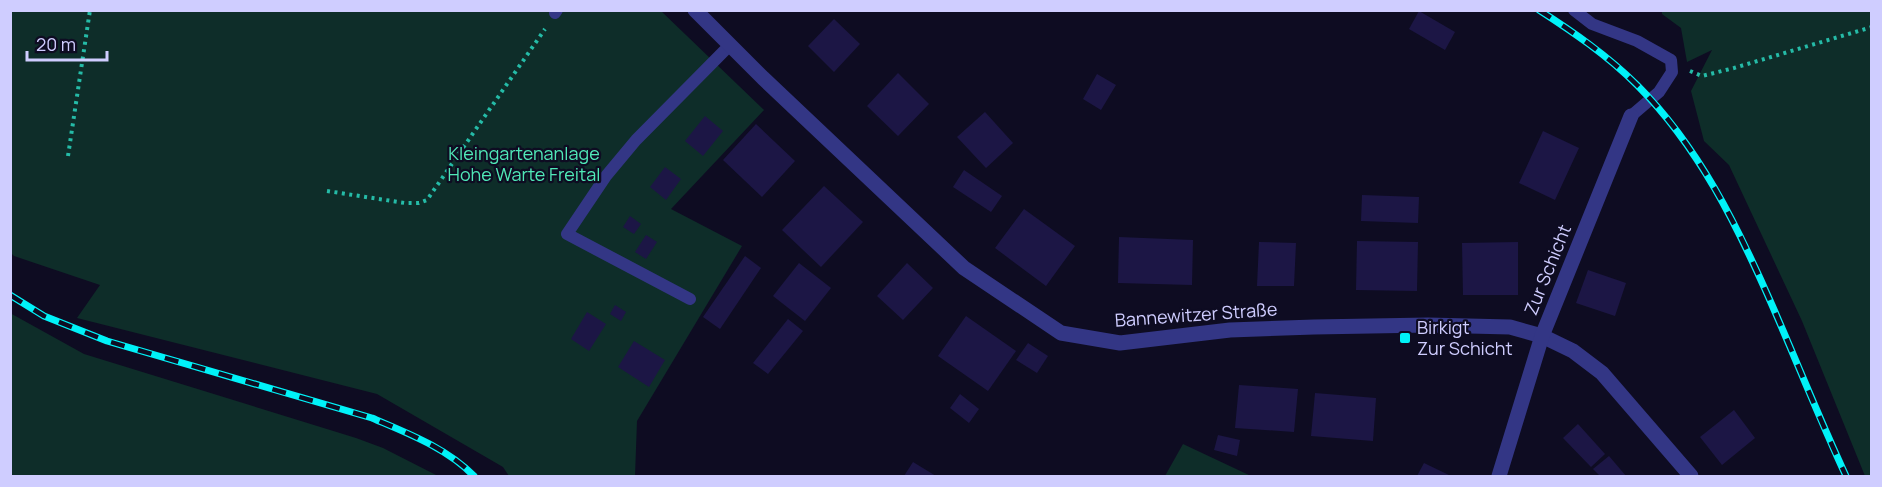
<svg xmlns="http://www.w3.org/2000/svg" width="1882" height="487" font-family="Manrope,sans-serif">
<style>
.green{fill:#0e2d29}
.building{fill:#1c1645}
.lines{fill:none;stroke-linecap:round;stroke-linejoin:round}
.path{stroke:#25bba7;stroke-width:4;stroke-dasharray:3 4.5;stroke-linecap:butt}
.service{stroke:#333685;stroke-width:12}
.minor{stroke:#333685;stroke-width:15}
.rail-casing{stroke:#00f2f8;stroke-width:7}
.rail{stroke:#0e0c22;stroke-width:4.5;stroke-dasharray:14;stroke-linecap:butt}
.poi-dot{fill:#00f2f8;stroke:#0e0c22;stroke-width:2}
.labels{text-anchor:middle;stroke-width:4.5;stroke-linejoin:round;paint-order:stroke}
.park-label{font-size:18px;fill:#50e8b7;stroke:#0e0c22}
.street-label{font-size:18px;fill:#cfcdff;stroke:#0e0c22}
.poi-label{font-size:18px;fill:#cfcdff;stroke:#0e0c22;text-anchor:start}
</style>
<rect width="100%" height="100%" fill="#0e0c22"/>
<g class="green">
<path d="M11,11H661L764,110L671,209L742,246L637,421L635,476H509L503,467L377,394L77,318L100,285L14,256L11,253Z"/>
<path d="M1662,11H1871V476H1865L1802,321L1729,165L1704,141L1691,91L1712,50L1687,62L1681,28L1662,14Z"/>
<path d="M10,313L84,354L356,438L383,448L438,476H11Z"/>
<path d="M1183,444L1251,476H1165Z"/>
</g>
<g class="building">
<path d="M1419,11L1455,32L1445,50L1409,29Z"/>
<path d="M834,19L860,44L834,72L808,46Z"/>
<path d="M898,73L929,104L898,136L867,106Z"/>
<path d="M1097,74L1116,85L1101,110L1083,99Z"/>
<path d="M985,112L1013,143L986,168L957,137Z"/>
<path d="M705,116L723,131L703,156L685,141Z"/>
<path d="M756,124L795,161L762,197L723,160Z"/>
<path d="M1543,131L1579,148L1555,200L1519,183Z"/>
<path d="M665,167L681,179L666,200L650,187Z"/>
<path d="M964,170L1002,196L991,212L953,187Z"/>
<path d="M824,186L863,222L821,267L782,230Z"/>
<path d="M1362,195L1419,197L1418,223L1361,221Z"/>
<path d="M1024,209L1075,246L1046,286L995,248Z"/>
<path d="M630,216L641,224L634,234L623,227Z"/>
<path d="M646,235L657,242L646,259L635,252Z"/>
<path d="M1119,237L1193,240L1192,285L1118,283Z"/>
<path d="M1357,241L1418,242L1417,291L1356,290Z"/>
<path d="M1259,242L1296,243L1294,286H1257Z"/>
<path d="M1518,242V295H1463L1462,243Z"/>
<path d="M745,256L761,268L720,329L703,317Z"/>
<path d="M799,263L831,288L805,321L773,296Z"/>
<path d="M907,263L933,288L903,320L877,296Z"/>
<path d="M1588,270L1626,283L1615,316L1576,303Z"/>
<path d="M615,305L626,312L621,321L610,314Z"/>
<path d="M587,312L606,324L589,351L571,339Z"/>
<path d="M966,316L1016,351L988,391L938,356Z"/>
<path d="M788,319L803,331L768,374L753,363Z"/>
<path d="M634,341L665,360L649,387L618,367Z"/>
<path d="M1028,343L1048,356L1037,373L1016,360Z"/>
<path d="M1239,385L1298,389L1294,432L1235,428Z"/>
<path d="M1315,393L1376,398L1373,441L1311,436Z"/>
<path d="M960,394L979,409L969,423L950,408Z"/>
<path d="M1734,410L1755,438L1722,465L1700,437Z"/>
<path d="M1578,424L1605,454L1591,467L1563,438Z"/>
<path d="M1218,435L1240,440L1237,456L1214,450Z"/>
<path d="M1609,456L1626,476H1600L1593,469Z"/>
<path d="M913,462L936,476H904Z"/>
<path d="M1424,463L1451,476H1417Z"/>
</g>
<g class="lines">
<g class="path">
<path d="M1690,71L1702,76L1734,68L1872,27"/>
<path d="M68,156L90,10"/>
<path d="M327,191L405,203H419L427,200L545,29"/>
</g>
<g class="service">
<path d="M1574,10L1592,24L1637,41L1671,60L1672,72L1659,92L1631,116"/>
<path d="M555,13L557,10"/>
<path d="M690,299L567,234L606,176L636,140L730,45"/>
</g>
<g class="minor">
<path d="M695,10L763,78L964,268L1061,333L1120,343L1230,330L1314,327L1428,325L1510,327L1542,336L1573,351L1602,373L1691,476"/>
<path d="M1499,476L1542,336L1631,116"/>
</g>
<defs>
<g id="rail">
<path d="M1539,10C1573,32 1607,55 1637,85C1699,147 1737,225 1772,305C1797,362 1820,420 1846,476"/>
<path d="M10,295L44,316L107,341L372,418C407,433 447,448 474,476"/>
</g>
</defs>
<use href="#rail" class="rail-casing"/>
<use href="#rail" class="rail"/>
</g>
<rect class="poi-dot" x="1399" y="332" width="12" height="12" rx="3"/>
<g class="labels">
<g class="park-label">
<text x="524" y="160">Kleingartenanlage<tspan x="524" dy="21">Hohe Warte Freital</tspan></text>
</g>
<g class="street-label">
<text transform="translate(1548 270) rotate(-68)" y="6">Zur Schicht</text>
<text transform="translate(1196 315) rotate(-4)" y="6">Bannewitzer Straße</text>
</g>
<g class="poi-label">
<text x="1417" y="334">Birkigt<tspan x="1417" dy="21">Zur Schicht</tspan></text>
</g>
</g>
<rect width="1882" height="487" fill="none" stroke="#cfcdff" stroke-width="24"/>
<path d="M27 51v9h80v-9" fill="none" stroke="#cfcdff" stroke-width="3"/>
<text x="36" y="51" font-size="18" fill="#cfcdff" stroke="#0e0c22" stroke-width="4.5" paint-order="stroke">20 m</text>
</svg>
